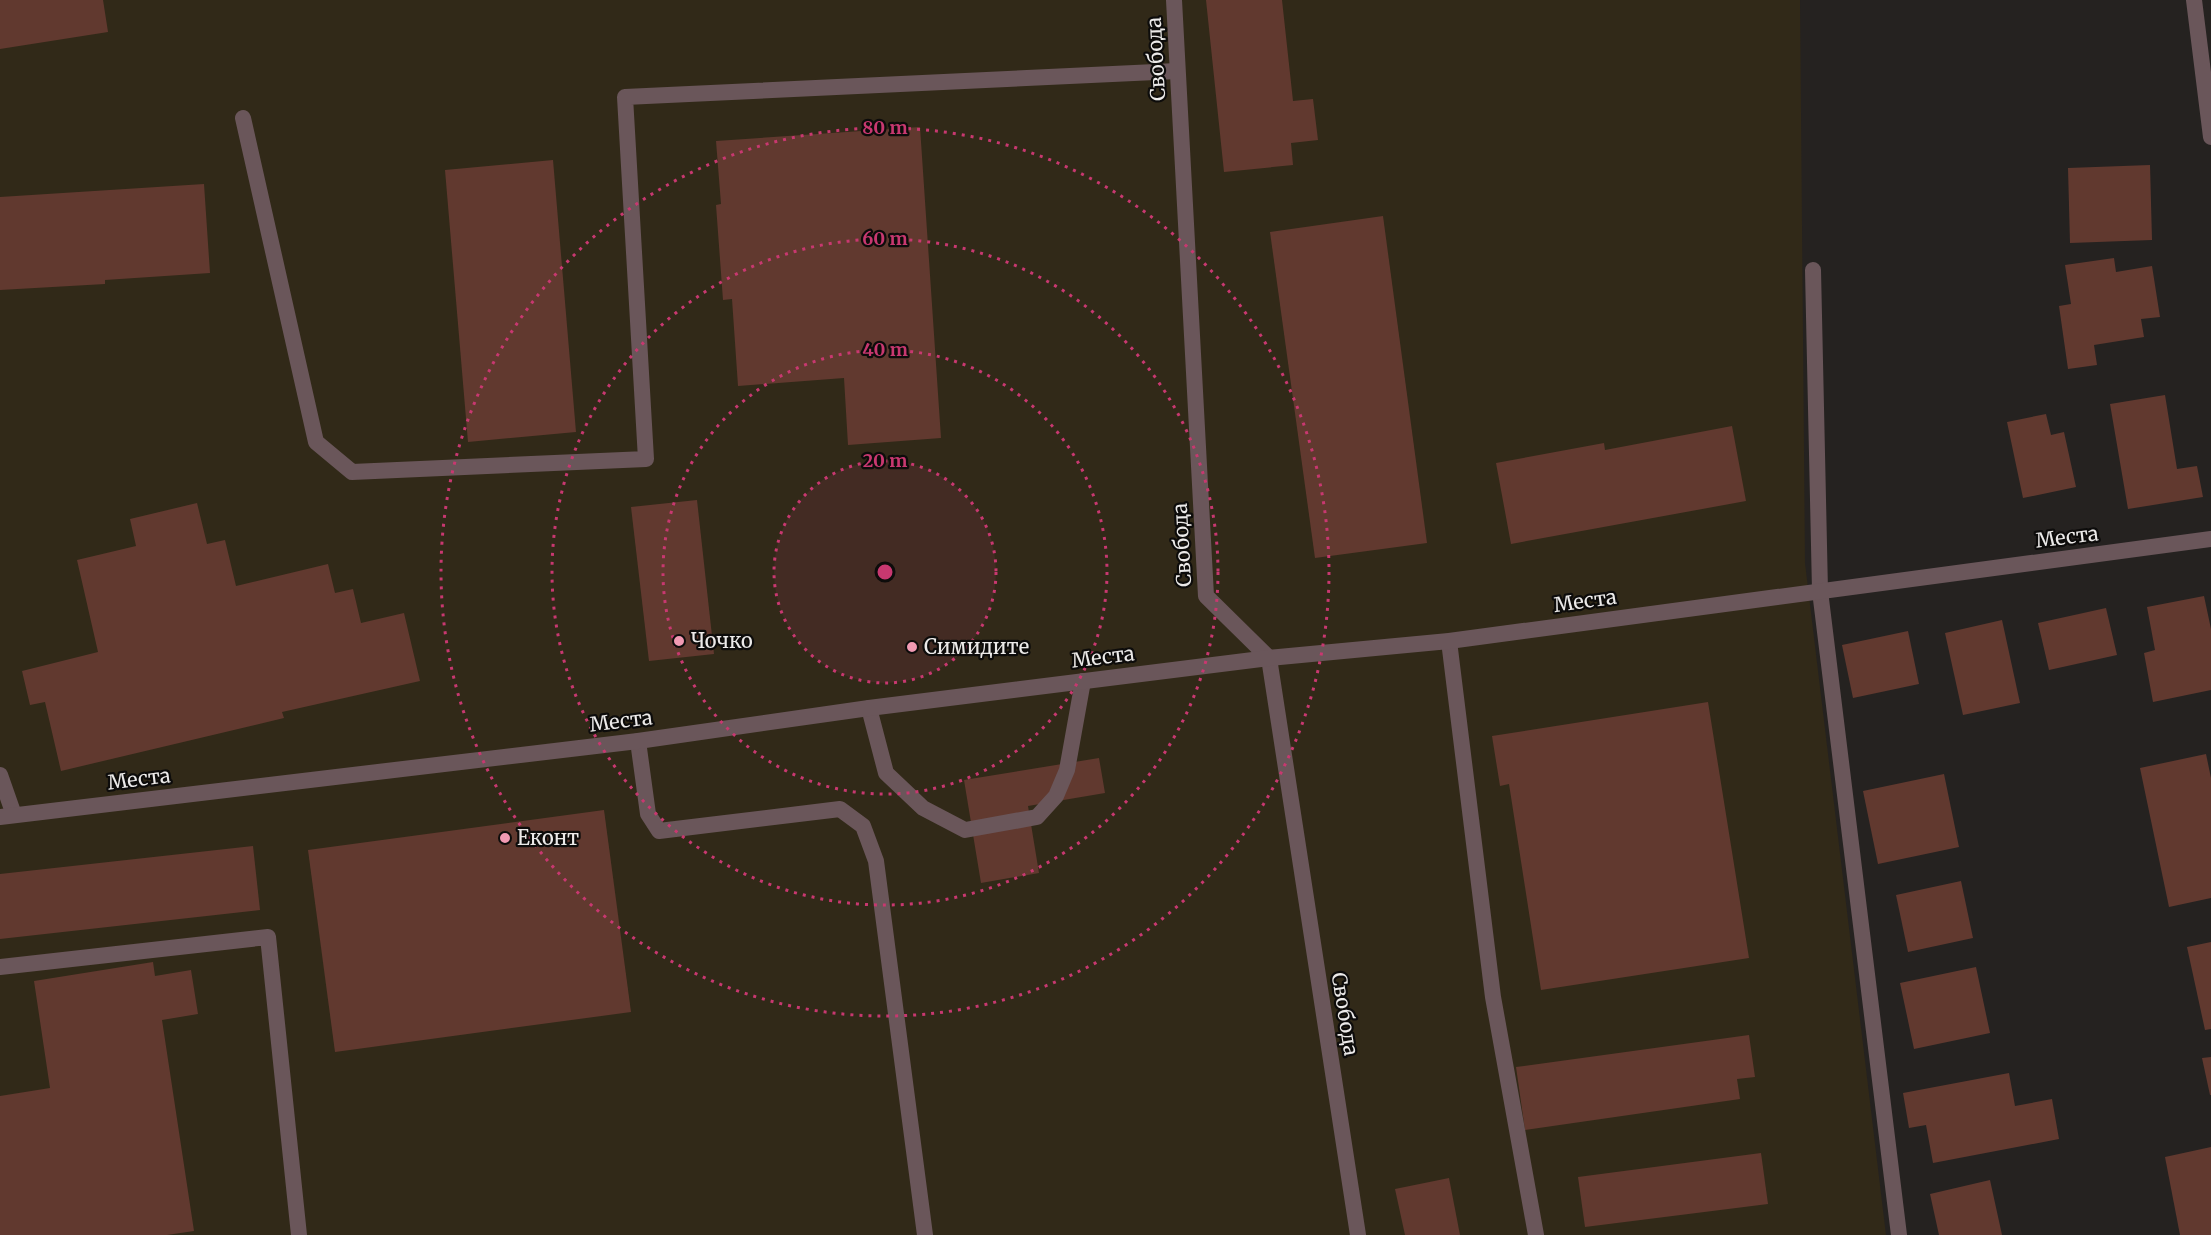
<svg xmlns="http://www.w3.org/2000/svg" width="2211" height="1235" font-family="Merriweather,serif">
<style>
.industrial{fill:#312918}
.building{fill:#61392f}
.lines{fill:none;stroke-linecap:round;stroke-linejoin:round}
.service{stroke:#6a565a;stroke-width:16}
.minor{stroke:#6a565a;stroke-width:16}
.tertiary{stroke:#6a565a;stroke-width:16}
.ring{fill:none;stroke:#c83870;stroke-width:3;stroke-dasharray:3 6}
.poi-dot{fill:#f19ab3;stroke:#0d0c0b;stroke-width:2}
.labels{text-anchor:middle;stroke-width:4.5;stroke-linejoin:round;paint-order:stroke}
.street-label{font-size:20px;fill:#eceae9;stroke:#0d0c0b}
.poi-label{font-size:20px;fill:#eceae9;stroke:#0d0c0b;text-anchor:start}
.centre{fill:#c83870;stroke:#0d0c0b;stroke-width:3}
.ring-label{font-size:18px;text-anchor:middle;font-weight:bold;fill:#c83870;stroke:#0d0c0b;stroke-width:4.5;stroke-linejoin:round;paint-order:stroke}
</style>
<rect width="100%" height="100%" fill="#252220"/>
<path class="industrial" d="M0,0H1800L1805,563L1886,1235H0Z"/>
<g class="building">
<path d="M0,0H103L108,32L0,49Z"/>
<path d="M1206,0H1282L1293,101L1313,99L1318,140L1291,143L1293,165L1224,172Z"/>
<path d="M920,127L941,438L848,445L844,378L738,386L732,299L723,300L716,205L721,204L716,141Z"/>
<path d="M553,160L576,432L468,442L445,170Z"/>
<path d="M2150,165L2152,240L2070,243L2068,168Z"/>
<path d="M204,184L210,273L105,280V284L0,290V197Z"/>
<path d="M1383,216L1427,543L1315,558L1270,232Z"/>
<path d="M2114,258L2116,272L2152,266L2160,317L2141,319L2144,337L2094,345L2097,365L2068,369L2059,306L2071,304L2065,265Z"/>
<path d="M2165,395L2177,469L2197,466L2203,497L2128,509L2110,404Z"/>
<path d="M2046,414L2051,435L2064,432L2076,487L2023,498L2007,422Z"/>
<path d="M1732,426L1746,501L1511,544L1496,463L1604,443L1605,450Z"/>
<path d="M697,500L714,654L649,661L631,507Z"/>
<path d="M197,503L207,544L225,540L236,586L328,564L335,593L353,589L361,623L404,613L420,681L282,712L284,718L61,771L45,702L30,705L22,671L98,652L77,560L136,546L130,519Z"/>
<path d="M2204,596L2211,629V690L2153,702L2144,653L2155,650L2147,607Z"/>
<path d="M2106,608L2117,655L2049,670L2038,623Z"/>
<path d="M2002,620L2020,703L1963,715L1945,633Z"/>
<path d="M1908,631L1919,684L1853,698L1842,645Z"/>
<path d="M1708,702L1749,958L1541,990L1509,784L1500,786L1492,736Z"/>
<path d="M2206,754L2211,778V898L2169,907L2140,768Z"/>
<path d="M1099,758L1105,793L1028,806L1039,873L981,883L964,780Z"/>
<path d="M1944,774L1959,847L1878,864L1863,791Z"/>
<path d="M604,810L631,1012L335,1052L308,850Z"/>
<path d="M253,846L260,910L0,939V874Z"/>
<path d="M1961,881L1973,938L1908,952L1896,895Z"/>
<path d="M2211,942V1029L2205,1030L2187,947Z"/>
<path d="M153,962L155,976L191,970L198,1014L162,1020L194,1231L167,1235H0V1096L50,1088L34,981Z"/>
<path d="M1976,967L1990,1033L1914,1049L1900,983Z"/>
<path d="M1749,1035L1755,1077L1737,1079L1740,1099L1525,1130L1516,1067Z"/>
<path d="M2211,1057V1095H2210L2202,1058Z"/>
<path d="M2009,1073L2015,1106L2052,1099L2059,1139L1933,1163L1926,1125L1909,1128L1903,1093Z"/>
<path d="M2211,1147V1235H2180L2165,1157Z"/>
<path d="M1761,1153L1768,1204L1585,1227L1578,1177Z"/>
<path d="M1449,1178L1460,1235H1405L1395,1189Z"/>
<path d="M1990,1180L2002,1235H1939L1930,1194Z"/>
</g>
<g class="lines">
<g class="service">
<path d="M243,118L316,442L352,472L646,459L625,97L1177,71"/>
<path d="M1813,270L1820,591"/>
<path d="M869,708L886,773L923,808L965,830L1037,817L1056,796L1067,770L1083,681"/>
<path d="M638,741L648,814L659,831L840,809L863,826L876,861L925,1235"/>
<path d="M0,775L14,815"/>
<path d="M0,967L268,937L299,1235"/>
</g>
<g class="minor">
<path d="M1174,0L1206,596L1269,658L1358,1235"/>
<path d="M2194,0L2211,137"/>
<path d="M1820,591L1899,1235"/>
<path d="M1449,641L1493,997L1536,1235"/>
</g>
<path class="tertiary" d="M0,817L638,741L869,708L1269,658L1449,641L2211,539"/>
</g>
<circle cx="885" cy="572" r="111" fill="#c83870" fill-opacity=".12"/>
<g class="ring">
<circle cx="885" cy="572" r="111"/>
<circle cx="885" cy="572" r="222"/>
<circle cx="885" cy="572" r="333"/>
<circle cx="885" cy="572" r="444"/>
</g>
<g class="poi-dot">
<circle cx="679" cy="641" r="6"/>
<circle cx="912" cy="647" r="6"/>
<circle cx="505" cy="838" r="6"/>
</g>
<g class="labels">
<g class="street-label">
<text transform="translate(1156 59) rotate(-93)" y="7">Свобода</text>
<text transform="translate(2067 537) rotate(-7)" y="7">Места</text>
<text transform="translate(1182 545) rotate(-93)" y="7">Свобода</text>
<text transform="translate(1585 601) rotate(-8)" y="7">Места</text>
<text transform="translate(1103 657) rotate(-7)" y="7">Места</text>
<text transform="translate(621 721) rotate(-7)" y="7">Места</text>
<text transform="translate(139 779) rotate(-7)" y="7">Места</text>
<text transform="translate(1345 1014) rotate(81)" y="7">Свобода</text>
</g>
<g class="poi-label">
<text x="691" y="648">Чочко</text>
<text x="924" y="654">Симидите</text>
<text x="517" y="845">Еконт</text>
</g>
</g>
<circle cx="885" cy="572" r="9" class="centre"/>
<g class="ring-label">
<text x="885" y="134">80 m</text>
<text x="885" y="245">60 m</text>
<text x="885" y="356">40 m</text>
<text x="885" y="467">20 m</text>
</g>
</svg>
